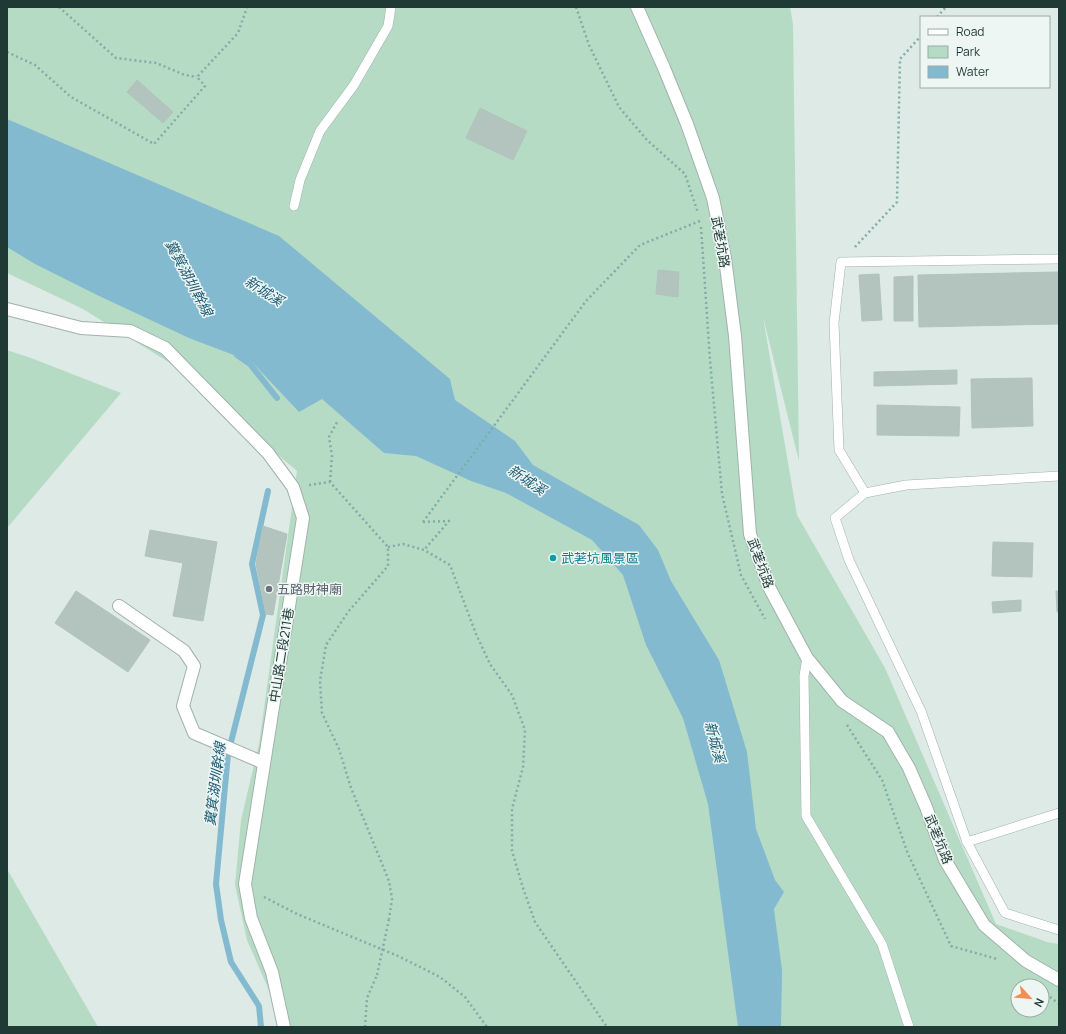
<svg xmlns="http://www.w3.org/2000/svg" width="1066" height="1034" font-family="Manrope,'Noto Sans TC',sans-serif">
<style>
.green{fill:#b6dbc5;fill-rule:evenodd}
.water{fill:#84bad0}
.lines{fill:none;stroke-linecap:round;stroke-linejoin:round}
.stream{stroke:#84bad0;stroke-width:6}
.building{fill:#b3c4bf;stroke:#b0c3be}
.lane-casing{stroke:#a1b1ad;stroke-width:10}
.street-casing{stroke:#a1b1ad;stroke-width:14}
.path{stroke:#7eada5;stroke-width:2.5;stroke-dasharray:2 3;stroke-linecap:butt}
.lane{stroke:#fff;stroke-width:9}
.street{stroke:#fff;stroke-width:12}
.path-bridge{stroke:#7eada5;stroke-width:2.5;stroke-dasharray:2 3;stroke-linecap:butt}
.culture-dot{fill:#0f9aa8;stroke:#eef6f3;stroke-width:1.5}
.worship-dot{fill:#6b7280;stroke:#eef6f3;stroke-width:1.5}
.labels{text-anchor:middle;stroke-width:3;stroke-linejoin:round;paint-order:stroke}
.street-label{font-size:13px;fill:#1f3935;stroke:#eef6f3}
.culture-label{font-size:13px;fill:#0d838f;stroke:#eef6f3;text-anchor:start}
.worship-label{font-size:13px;fill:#5b616d;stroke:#eef6f3;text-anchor:start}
.water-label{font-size:14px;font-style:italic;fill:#1a5a74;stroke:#eef6f3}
</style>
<rect width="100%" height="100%" fill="#deeae6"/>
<g class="green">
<path d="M7,7H790L793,24L799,461L763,317L797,515L885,668L996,924L1047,942L1059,944V1027H278L275,1004L247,940L235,885L241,820L259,744L297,471L217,403L178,368L83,309L7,273ZM1018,986H1042V1010H1018Z"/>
<path d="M7,350L31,358L121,393L7,528Z"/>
<path d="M7,869L98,1027H7Z"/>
</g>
<path class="water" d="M7,119L279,236L450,379L455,400L515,441L533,465L639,525L658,550L671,581L719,660L747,752L756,829L775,880L784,892L774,909L782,970L781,1027H738L708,804L683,718L646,645L623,575L592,540L506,493L471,481L416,456L384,453L322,399L299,412L252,362L189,338L97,295L35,264L7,247Z"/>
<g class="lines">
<g class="stream">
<path d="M237,355L250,364L277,398"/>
<path d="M261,1027L259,1006L231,962L221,920L216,884L228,754L263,615L252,564L268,491"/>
</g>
</g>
<g class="building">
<path d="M137,80L173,112L163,123L127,92Z"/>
<path d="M480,108L527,131L513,160L466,138Z"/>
<path d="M658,270L679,272L678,297L656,294Z"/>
<path d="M1059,272V324L919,327L918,275Z"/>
<path d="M879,274L882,320L862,321L859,275Z"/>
<path d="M913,276V321H894V277Z"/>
<path d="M957,370V384L874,386V372Z"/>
<path d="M1032,378L1033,426L972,428L971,379Z"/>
<path d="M877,405L960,407L959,436L877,435Z"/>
<path d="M263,526L287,534L273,615L266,614L256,564Z"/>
<path d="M150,530L217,542L203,621L173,616L183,563L145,556Z"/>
<path d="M993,542L1033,543L1032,577L992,576Z"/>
<path d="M76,591L150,640L128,672L55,623Z"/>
<path d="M1056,591H1059V612H1057Z"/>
<path d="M1021,600V611L993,613L992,602Z"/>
</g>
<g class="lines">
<defs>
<g id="lane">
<path d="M294,206L300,180L320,131L354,85L388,26L391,7"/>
<path d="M1059,476L906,485L865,493L835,518L849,560L921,711L967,842L1005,913L1059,930"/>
<path d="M865,493L839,450L834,323L841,262L1059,259"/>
<path d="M807,658L804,676L806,816L882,944L909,1027"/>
<path d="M967,842L1059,813"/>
</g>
<g id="street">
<path d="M637,7L664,68L687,124L713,198L725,258L735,336L750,534L769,587L807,658L842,701L888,732L909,768L926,807L945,860L984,925L1026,961L1059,980"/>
<path d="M7,309L81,328L130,331L165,348L268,453L293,487L303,518L245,884L251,918L272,972L284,1027"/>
<path d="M119,606L184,651L194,666L183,706L194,733L264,763"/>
</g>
</defs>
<use href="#lane" class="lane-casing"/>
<use href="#street" class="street-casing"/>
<g class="path">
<path d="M59,7L116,58L156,63L185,75L197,77"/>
<path d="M576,7L589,45L619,107L647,140L685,174L698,213"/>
<path d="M937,17L946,7"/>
<path d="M7,52L35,65L71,97L154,144L205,86L197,77L238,33L247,7"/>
<path d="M701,227L710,360L722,494L741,575L765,619"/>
<path d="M855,247L897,202L900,59L921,36"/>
<path d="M330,482L332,456L329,437L337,422"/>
<path d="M309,485L330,482L388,547V566L348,612L326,645L320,681L322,713L339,749L351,788L389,881L392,899L389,919"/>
<path d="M423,522L586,301L640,245L700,221"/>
<path d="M423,522L449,521L424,550"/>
<path d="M388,547L403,544L424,550L450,565L476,634L490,664L512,695L525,730L523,767L512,809V851L523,888L535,922L607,1027"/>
<path d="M847,725L882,780L908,854L951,946L997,959"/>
<path d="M264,897L297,914L398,956L440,977L465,997L487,1027"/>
<path d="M1042,991L1059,1004"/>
<path d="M365,1027L367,998L377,975"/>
</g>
<use href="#lane" class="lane"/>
<use href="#street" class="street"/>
<path class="path-bridge" d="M377,975L389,919"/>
</g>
<circle class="culture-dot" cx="553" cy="558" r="4"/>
<circle class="worship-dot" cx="269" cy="589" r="4"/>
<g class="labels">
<g class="street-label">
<text transform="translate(721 242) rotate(80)" y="5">武荖坑路</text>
<text transform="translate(761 563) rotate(70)" y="5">武荖坑路</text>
<text transform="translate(281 655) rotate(-81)" y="5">中山路二段211巷</text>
<text transform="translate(939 839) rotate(68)" y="5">武荖坑路</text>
</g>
<g class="culture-label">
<text x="561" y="563">武荖坑風景區</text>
</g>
<g class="worship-label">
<text x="277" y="594">五路財神廟</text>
</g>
<g class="water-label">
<text transform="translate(189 278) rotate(62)" y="5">糞箕湖圳幹線</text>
<text transform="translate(264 291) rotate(33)" y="5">新城溪</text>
<text transform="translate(527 480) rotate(34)" y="5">新城溪</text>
<text transform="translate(715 742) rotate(75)" y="5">新城溪</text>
<text transform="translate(215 784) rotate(-83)" y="5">糞箕湖圳幹線</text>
</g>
</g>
<rect width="1066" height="1034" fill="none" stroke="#1f3935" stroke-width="16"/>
<rect x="920" y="16" width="130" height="72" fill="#eef6f3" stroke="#9baaa7"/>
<rect x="928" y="29" width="20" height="6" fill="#ffffff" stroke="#9baaa7"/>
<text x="956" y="36" font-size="12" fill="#1f3935">Road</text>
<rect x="928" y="46" width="20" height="12" fill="#b6dbc5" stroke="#9baaa7"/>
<text x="956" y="56" font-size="12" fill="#1f3935">Park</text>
<rect x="928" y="66" width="20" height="12" fill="#84bad0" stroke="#9baaa7"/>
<text x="956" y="76" font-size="12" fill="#1f3935">Water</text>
<g transform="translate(1030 998) rotate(117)"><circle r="19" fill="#eef6f3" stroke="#9baaa7"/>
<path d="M0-3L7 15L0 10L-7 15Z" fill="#f28e53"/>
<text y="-6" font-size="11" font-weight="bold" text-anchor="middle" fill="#1f3935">N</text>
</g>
</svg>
